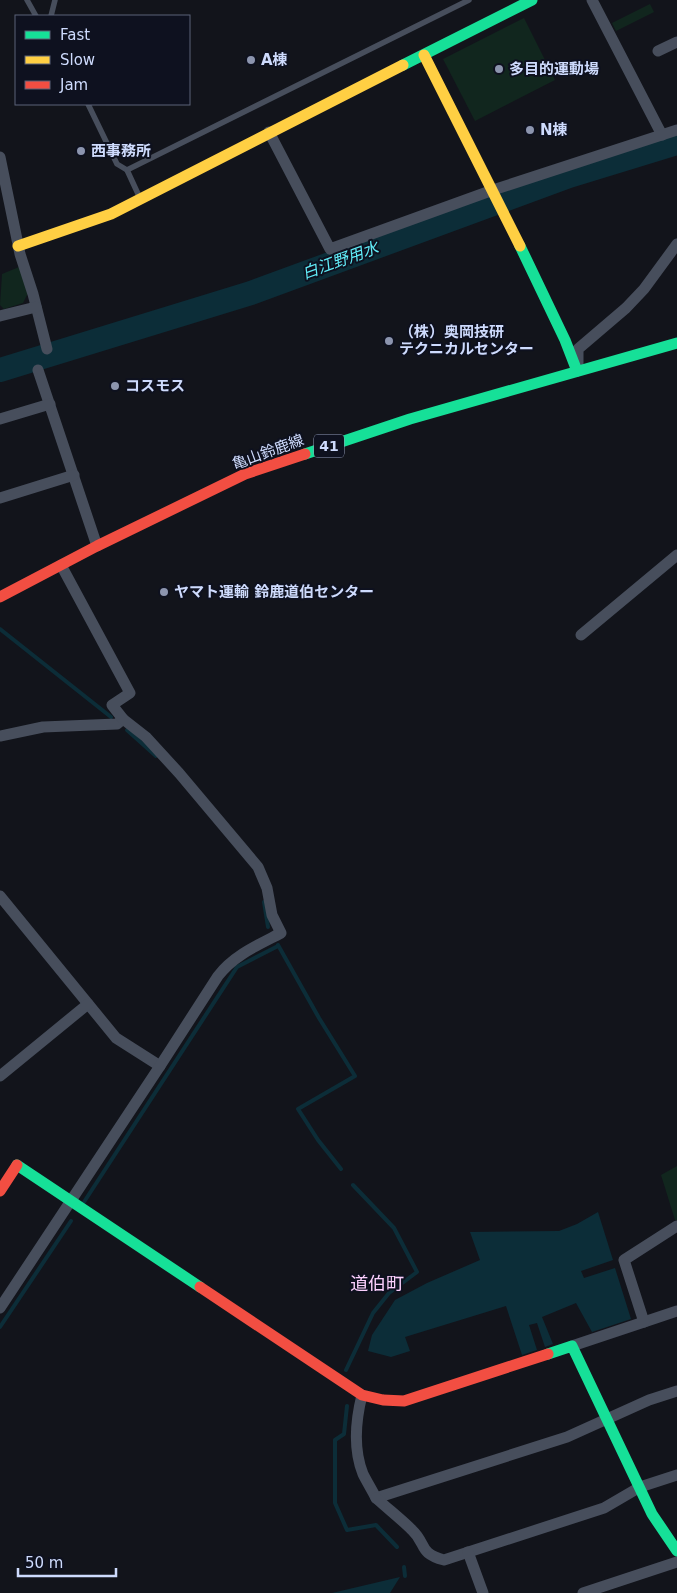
<svg xmlns="http://www.w3.org/2000/svg" width="677" height="1593" font-family="'DejaVu Sans','Noto Sans JP',sans-serif">
<style>
.green{fill:#11261e}
.water{fill:#0c2d38}
.lines{fill:none;stroke-linecap:round;stroke-linejoin:round}
.stream{stroke:#0c2d38;stroke-width:4}
.river{stroke:#0c2d38;stroke-width:24}
.lane{stroke:#474e5c;stroke-width:5.5}
.street{stroke:#474e5c;stroke-width:11}
.fast{stroke:#16e098;stroke-width:11}
.slow{stroke:#ffcf43;stroke-width:11}
.jam{stroke:#f24e42;stroke-width:11}
.poi-dot{fill:#8c95ae;stroke:#0e111f;stroke-width:2}
.labels{text-anchor:middle;stroke-width:4;stroke-linejoin:round;paint-order:stroke}
.shield{fill:#0e111f;stroke:#949eba;stroke-width:1}
.shield-label{font-size:14px;font-weight:bold;fill:#cedbfd}
.poi-label{font-size:15px;font-weight:bold;fill:#cedbfd;stroke:#0e111f;text-anchor:start}
.street-label{font-size:15px;fill:#cedbfd;stroke:#0e111f}
.water-label{font-size:16px;font-style:italic;fill:#61ecf8;stroke:#0e111f}
.quarter-label{font-size:18px;fill:#fcd0fd;stroke:#0e111f}
</style>
<rect width="100%" height="100%" fill="#12141b"/>
<g class="green">
<path d="M650,4L654,12L616,31L612,23Z"/>
<path d="M524,18L555,80L475,121L443,59Z"/>
<path d="M19,267L28,293L23,303L4,309L0,305L2,274Z"/>
<path d="M677,1166V1220H675L661,1175Z"/>
</g>
<g class="water">
<path d="M598,1212L613,1260L581,1271L584,1278L615,1268L631,1319L592,1332L576,1303L542,1317L553,1344L545,1347L537,1323L529,1325L537,1350L522,1355L506,1306L405,1337L410,1351L391,1357L368,1351L372,1335L395,1300L427,1283L480,1260L470,1232L559,1231L577,1224Z"/>
<path d="M400,1577L390,1593H332Z"/>
</g>
<g class="lines">
<g class="stream">
<path d="M0,629L111,717"/>
<path d="M127,730L156,756"/>
<path d="M264,902L268,927"/>
<path d="M278,945L319,1018L355,1076L298,1109L318,1140L341,1169"/>
<path d="M84,1202L237,967L278,946"/>
<path d="M0,1327L71,1221"/>
<path d="M346,1370L373,1313L389,1293L417,1272L394,1228L353,1185"/>
<path d="M347,1406L344,1434L335,1440V1503L347,1530L376,1525L397,1547"/>
<path d="M404,1567L405,1576"/>
</g>
<path class="river" d="M0,370L251,293L569,176L677,143"/>
<g class="lane">
<path d="M27,0L36,16"/>
<path d="M51,16L55,0"/>
<path d="M88,104L117,164L127,170L139,196"/>
<path d="M127,170L469,0"/>
</g>
<g class="street">
<path d="M592,0L662,135"/>
<path d="M658,51L677,42"/>
<path d="M269,132L330,249L493,190L677,130"/>
<path d="M0,157L20,254L33,294L47,349"/>
<path d="M0,316L36,307"/>
<path d="M578,366V349L626,308L644,289L677,244"/>
<path d="M38,370L97,546"/>
<path d="M0,419L50,404"/>
<path d="M0,498L74,475"/>
<path d="M581,635L677,555"/>
<path d="M0,736L43,727L117,724L123,719"/>
<path d="M0,896L116,1038L160,1066"/>
<path d="M0,1076L88,1004"/>
<path d="M0,1308L160,1066L218,976C234,955 258,945 281,933L272,915L267,888L258,867L179,773L146,737L123,719L112,705L130,693L61,565"/>
<path d="M644,1322L677,1311"/>
<path d="M572,1346L644,1322L624,1260L677,1226"/>
<path d="M362,1395C356,1419 353,1449 363,1474C367,1482 372,1490 376,1498L567,1437L649,1400L677,1391"/>
<path d="M376,1498C388,1509 401,1519 412,1530C427,1544 418,1553 444,1560L604,1508L640,1487L677,1475"/>
<path d="M468,1552L483,1593"/>
<path d="M583,1593L677,1562"/>
</g>
<g class="fast">
<path d="M403,65L532,0"/>
<path d="M520,246L565,340L577,371"/>
<path d="M305,454L410,419L677,343"/>
<path d="M17,1165L200,1287"/>
<path d="M548,1354L572,1346L652,1514L677,1551"/>
</g>
<g class="slow">
<path d="M424,55L520,246"/>
<path d="M18,246L111,214L403,65"/>
</g>
<g class="jam">
<path d="M0,597L97,546L245,474L305,454"/>
<path d="M0,1191L17,1165"/>
<path d="M200,1287L362,1395L383,1400L404,1401L548,1354"/>
</g>
</g>
<g class="poi-dot">
<circle cx="251" cy="60" r="5"/>
<circle cx="499" cy="69" r="5"/>
<circle cx="530" cy="130" r="5"/>
<circle cx="81" cy="151" r="5"/>
<circle cx="389" cy="341" r="5"/>
<circle cx="115" cy="386" r="5"/>
<circle cx="164" cy="592" r="5"/>
</g>
<g class="labels">
<rect class="shield" x="314" y="434.5" width="30" height="23" rx="4"/>
<g class="shield-label">
<text x="329" y="451">41</text>
</g>
<g class="poi-label">
<text x="261" y="65">A棟</text>
<text x="509" y="74">多目的運動場</text>
<text x="540" y="135">N棟</text>
<text x="91" y="156">西事務所</text>
<text x="399" y="337">（株）奥岡技研<tspan x="399" dy="17">テクニカルセンター</tspan></text>
<text x="125" y="391">コスモス</text>
<text x="174" y="597">ヤマト運輸 鈴鹿道伯センター</text>
</g>
<g class="street-label">
<text transform="translate(268 452) rotate(-20)" y="5">亀山鈴鹿線</text>
</g>
<g class="water-label">
<text transform="translate(340 260) rotate(-20)" y="6">白江野用水</text>
</g>
<g class="quarter-label">
<text x="377" y="1290">道伯町</text>
</g>
</g>
<rect x="15" y="15" width="175" height="90" fill="#0e111f" stroke="#5b6278"/>
<rect x="25" y="31" width="25" height="8" fill="#16e098" stroke="#5b6278"/>
<text x="60" y="40" font-size="15" fill="#cedbfd">Fast</text>
<rect x="25" y="56" width="25" height="8" fill="#ffcf43" stroke="#5b6278"/>
<text x="60" y="65" font-size="15" fill="#cedbfd">Slow</text>
<rect x="25" y="81" width="25" height="8" fill="#f24e42" stroke="#5b6278"/>
<text x="60" y="90" font-size="15" fill="#cedbfd">Jam</text>
<path d="M18 1568v8h98v-8" fill="none" stroke="#cedbfd" stroke-width="2.5"/>
<text x="25" y="1568" font-size="15" fill="#cedbfd" stroke="#0e111f" stroke-width="4" paint-order="stroke">50 m</text>
</svg>
